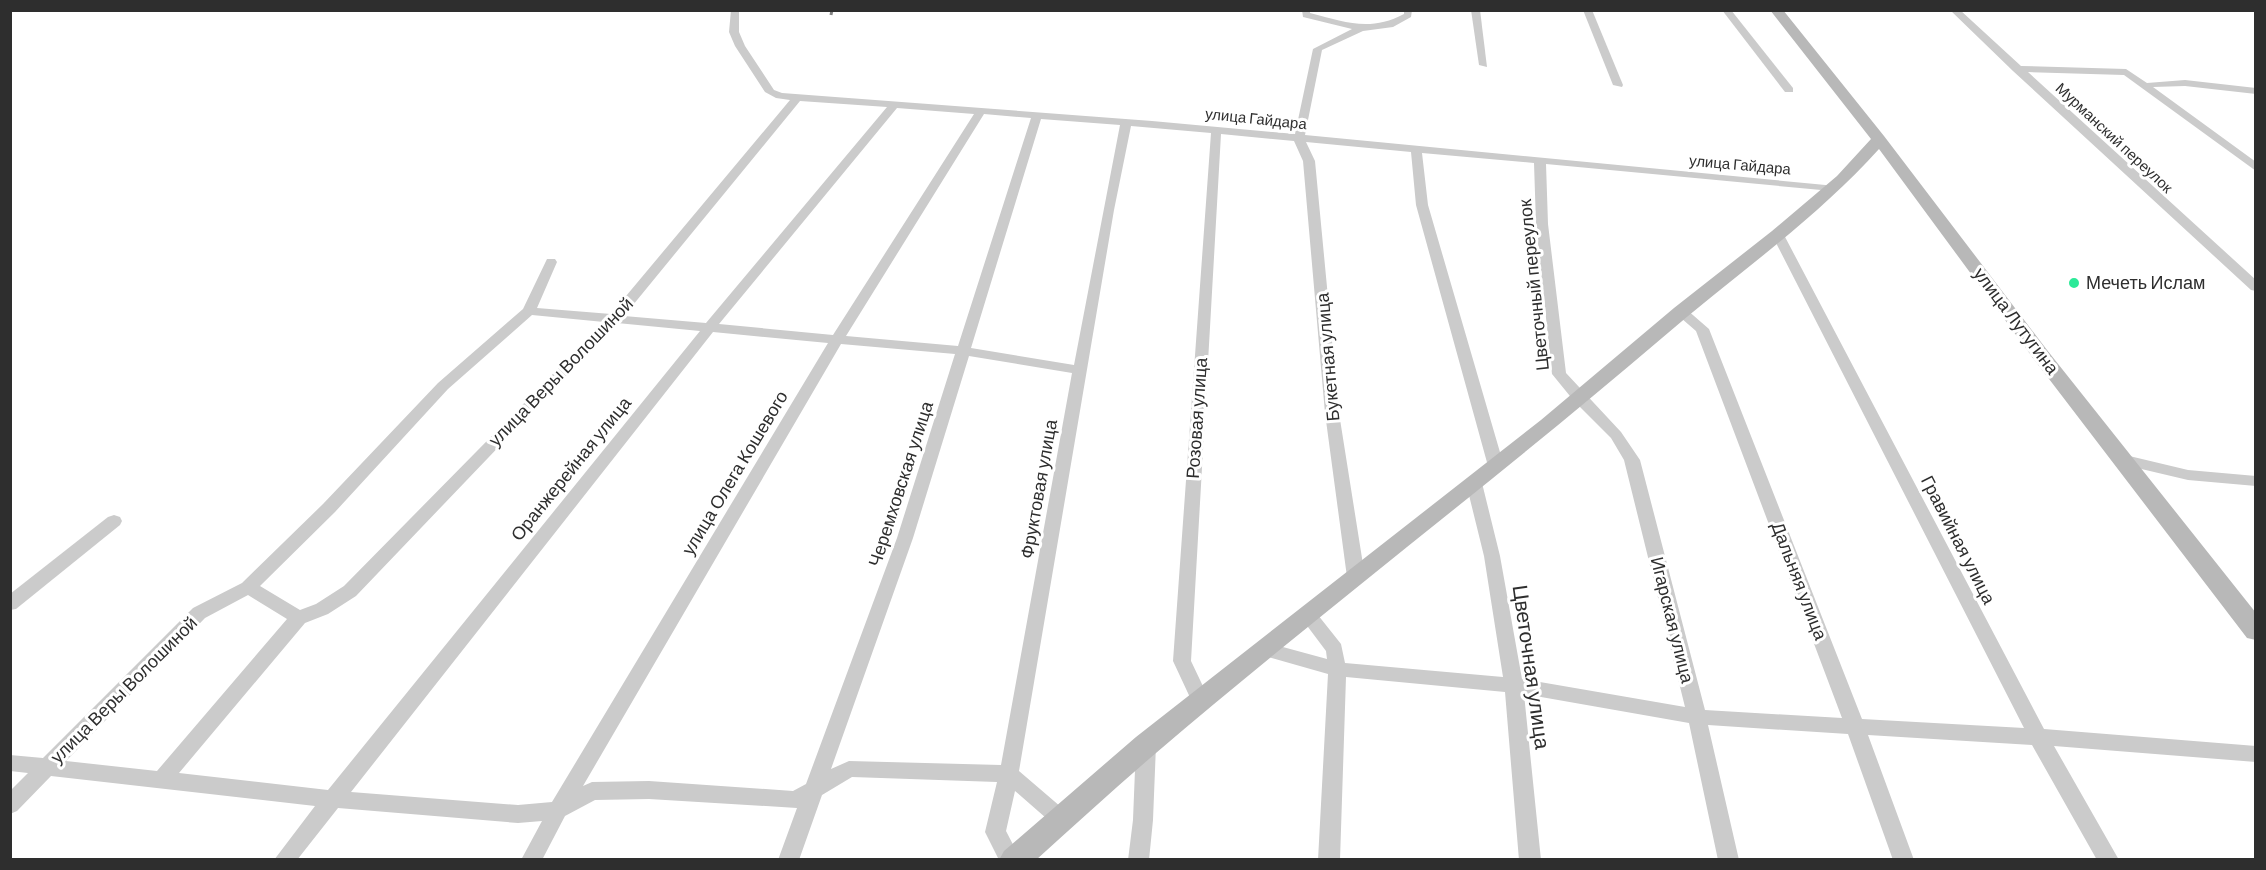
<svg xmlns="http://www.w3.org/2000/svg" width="2266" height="870" font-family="Barlow,sans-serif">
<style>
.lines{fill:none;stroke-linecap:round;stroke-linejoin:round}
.street{fill:#cbcbcb;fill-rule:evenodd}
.secondary{fill:#b8b8b8;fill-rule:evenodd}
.rail{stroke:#838383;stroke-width:3;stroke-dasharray:4 3;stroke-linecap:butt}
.poi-dot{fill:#2ce998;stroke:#fff;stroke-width:2}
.labels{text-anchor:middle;stroke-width:6;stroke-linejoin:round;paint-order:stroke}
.far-street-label{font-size:15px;fill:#2e2e2e;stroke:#fff}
.poi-label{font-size:18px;fill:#2e2e2e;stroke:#fff;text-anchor:start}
.street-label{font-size:18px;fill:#2e2e2e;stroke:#fff}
.near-street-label{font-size:21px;fill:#2e2e2e;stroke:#fff}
</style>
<rect width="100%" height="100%" fill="#fff"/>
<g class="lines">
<g class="street">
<path d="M731,10H739V32L745,46L774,90L782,93L1152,121L1295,134L1313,49L1352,29L1303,17L1302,10H1310V13C1345,22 1370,32 1404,14V10H1412L1411,17L1393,27L1363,31L1322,50L1305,135L1836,186L1838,188L1832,191L1546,164L1548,224L1566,373L1621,432L1640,460L1705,710L1842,718L1696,331L1674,312L1681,308L1686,309L1709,329L1862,719L2024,728L1772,235L1778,231L1784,235L2044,729L2256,746V762L2054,746L2119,860H2097L2032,745L1868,735L1914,860H1893L1848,734L1708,725L1739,860H1718L1689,723L1524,694L1541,860H1519L1505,692L1346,677L1340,860H1318L1328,674L1258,654L1255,649L1258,644L1264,642L1327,659L1326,651L1299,615L1302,610L1308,608L1314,610L1341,644L1345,663L1503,677L1484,556L1466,483L1468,479H1480L1482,483L1500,556L1522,679L1685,707L1624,460L1611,438L1574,401L1552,374L1536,224L1534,163L1422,153L1428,205L1504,466L1496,471L1488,466L1416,205L1411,152L1306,142L1315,161L1339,413L1365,577L1362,581L1356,583L1350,581L1347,577L1325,413L1303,161L1294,141L1221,134L1191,661L1210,701L1208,706L1201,709L1194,706L1173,661L1211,133L1131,126L1114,210L1019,771L1068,813L1071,819L1068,825L1061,828L1054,825L1015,791L1006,831L1021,860H999L985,832L997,782L852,777L822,795L799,860H778L797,808L649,799L595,800L565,816L542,860H521L542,821L518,823L338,808L297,860H274L315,806L51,776L17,811L10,814V791L28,773L10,771V755L43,758L193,608L242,583L323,504L438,383L523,309L547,259H555L557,262L537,308L611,314L790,100L776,98L765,92L735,46L729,32ZM800,101L887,107L706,323L624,316ZM897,108L974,114L833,335L719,324ZM984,114L1031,118L958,346L846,336ZM1041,119L1120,125L1074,365L971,348ZM532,315L604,322L344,586L316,604L300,610L260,586L335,512L448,389ZM617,323L700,331L328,790L179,773L305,623L328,614L356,596ZM713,332L828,343L552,802L518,805L351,792ZM841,344L955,354L897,538L806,784L793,791L649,781L592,782L583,786ZM969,356L1072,373L1001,765L849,761L831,769L913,538ZM248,595L287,619L157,771L66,761L205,618Z"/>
<path d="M1471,10H1480L1487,67L1479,65Z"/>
<path d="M1583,10H1592L1623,85L1622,87L1613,85Z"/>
<path d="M1722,10H1731L1793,88V92H1785Z"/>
<path d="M1950,10H1960L2021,66L2126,69L2147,83L2185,80L2256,88V94L2185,86L2153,87L2256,162V171L2124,75L2028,72L2256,280V291L2251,290L2013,71Z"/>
<path d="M2121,454L2188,470L2256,476V486L2188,480L2116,463L2113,459L2116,455Z"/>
<path d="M114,515L120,517L122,521L120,525L16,609L10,610V594L108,517Z"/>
<path d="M1146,737L1153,739L1156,745L1153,820L1149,860H1128L1133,820L1136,745L1139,739Z"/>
</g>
<path class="secondary" d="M1770,10H1783L1884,136L2047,350L2256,613V640L2247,638L2033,358L1879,149C1814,221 1735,275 1662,338C1496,480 1322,611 1156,753C1115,788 1076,824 1036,860H999L1004,851L1136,737L1541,420L1674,308L1772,231L1837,176L1871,139Z"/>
<path class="rail" d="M831,15L832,10"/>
</g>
<circle class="poi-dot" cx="2074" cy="283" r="6"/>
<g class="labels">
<g class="far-street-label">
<text transform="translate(1256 119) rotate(6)" y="5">улица Гайдара</text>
<text transform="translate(2114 138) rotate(43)" y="5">Мурманский переулок</text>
<text transform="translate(1740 165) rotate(5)" y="5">улица Гайдара</text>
</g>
<g class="poi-label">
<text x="2086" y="289">Мечеть Ислам</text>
</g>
<g class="street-label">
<text transform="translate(1534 285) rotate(-96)" y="6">Цветочный переулок</text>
<text transform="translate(2016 321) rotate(53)" y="6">улица Лутугина</text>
<text transform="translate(1328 357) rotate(-95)" y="6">Букетная улица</text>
<text transform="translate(561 372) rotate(-46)" y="6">улица Веры Волошиной</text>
<text transform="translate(1197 418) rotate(-86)" y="6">Розовая улица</text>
<text transform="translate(571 469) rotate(-51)" y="6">Оранжерейная улица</text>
<text transform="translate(735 473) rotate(-59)" y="6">улица Олега Кошевого</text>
<text transform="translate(901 484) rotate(-72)" y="6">Черемховская улица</text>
<text transform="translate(1039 489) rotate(-80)" y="6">Фруктовая улица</text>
<text transform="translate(1958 540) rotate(63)" y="6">Гравийная улица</text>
<text transform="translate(1799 581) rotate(69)" y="6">Дальняя улица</text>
<text transform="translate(1672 620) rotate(76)" y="6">Игарская улица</text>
<text transform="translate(124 690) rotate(-45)" y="6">улица Веры Волошиной</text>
</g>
<g class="near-street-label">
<text transform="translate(1531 667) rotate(82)" y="7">Цветочная улица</text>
</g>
</g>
<rect width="2266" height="870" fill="none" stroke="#2e2e2e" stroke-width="24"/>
</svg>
